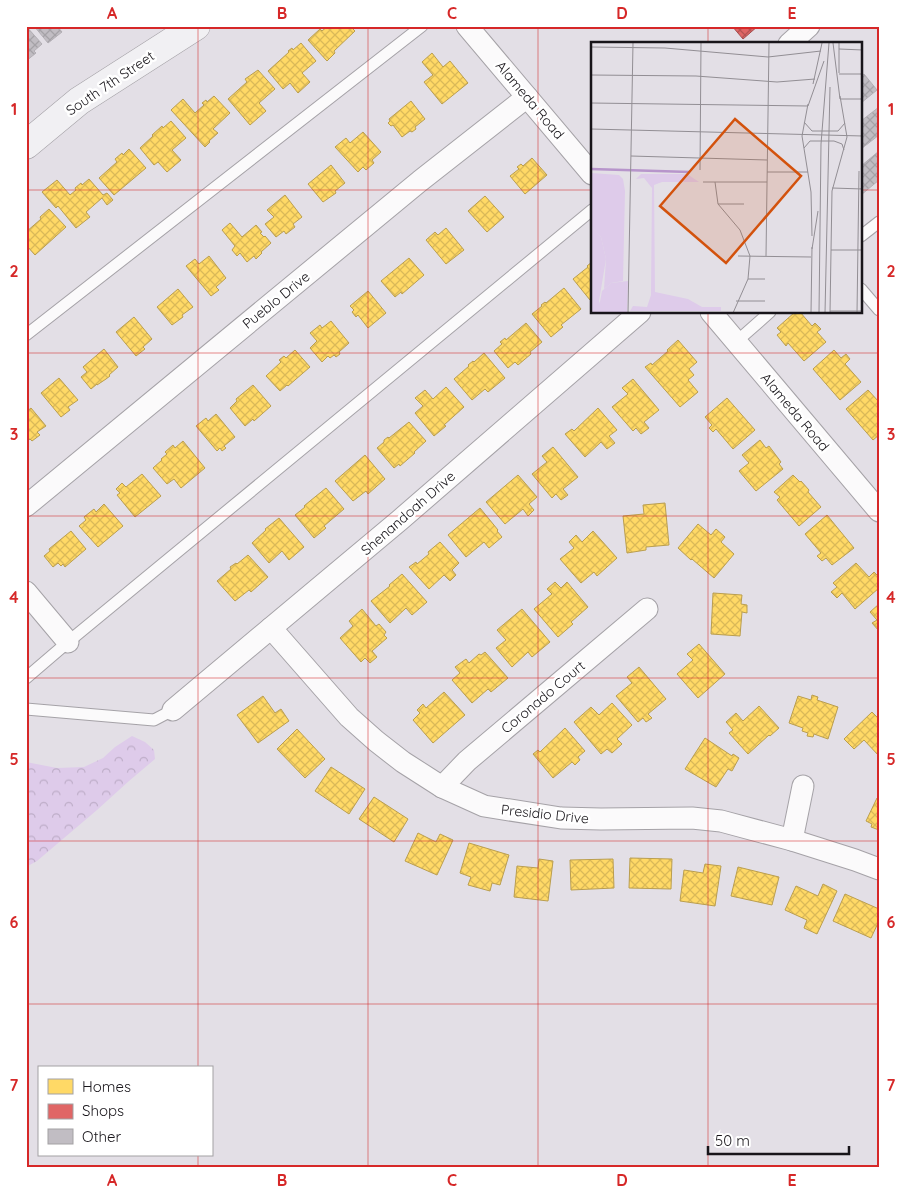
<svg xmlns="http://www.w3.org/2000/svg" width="905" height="1194" font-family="Quicksand,sans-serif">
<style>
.forest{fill:url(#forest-crowns)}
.homes{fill:url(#homes-cross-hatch);stroke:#ba9e4f}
.shops{fill:url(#shops-cross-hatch);stroke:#a44e4f}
.building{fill:url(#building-cross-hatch);stroke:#b3afb5}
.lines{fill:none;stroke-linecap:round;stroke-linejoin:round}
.service-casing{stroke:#a5a2a7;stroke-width:13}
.minor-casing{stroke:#a5a2a7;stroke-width:23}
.secondary-casing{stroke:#a5a2a7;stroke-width:29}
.service{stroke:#fbfafb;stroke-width:11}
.minor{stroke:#fbfafb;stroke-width:21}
.secondary{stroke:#f1f0f3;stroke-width:28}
.grid{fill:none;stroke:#d62828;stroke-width:1;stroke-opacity:0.55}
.labels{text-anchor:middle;stroke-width:5;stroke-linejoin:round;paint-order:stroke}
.street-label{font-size:14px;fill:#18151a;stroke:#fff}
.inset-river{fill:none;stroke:#b795cb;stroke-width:2.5}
.inset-road{fill:none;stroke:#928e94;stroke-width:1}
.view{fill:#d3520d;fill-opacity:0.15;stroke:#d3520d;stroke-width:2.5}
.inset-edge{fill:none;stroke:#18151a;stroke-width:2.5}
.neatline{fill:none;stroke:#d62828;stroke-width:2}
.grid-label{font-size:16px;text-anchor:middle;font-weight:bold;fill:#d62828}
</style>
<defs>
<pattern id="forest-crowns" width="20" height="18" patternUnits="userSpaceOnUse" patternTransform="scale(1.25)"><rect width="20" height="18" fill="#decbea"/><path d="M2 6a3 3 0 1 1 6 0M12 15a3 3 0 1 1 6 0" fill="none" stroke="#beadc8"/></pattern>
<pattern id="homes-cross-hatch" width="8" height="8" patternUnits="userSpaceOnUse" patternTransform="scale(1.25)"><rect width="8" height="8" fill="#ffd966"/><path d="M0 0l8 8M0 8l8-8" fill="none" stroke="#dab958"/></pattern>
<pattern id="shops-cross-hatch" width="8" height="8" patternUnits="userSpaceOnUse" patternTransform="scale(1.25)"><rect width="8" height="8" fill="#e06666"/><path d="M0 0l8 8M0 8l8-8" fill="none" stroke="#b55353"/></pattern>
<pattern id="building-cross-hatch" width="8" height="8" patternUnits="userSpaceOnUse" patternTransform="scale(1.25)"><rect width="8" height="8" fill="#c1bdc3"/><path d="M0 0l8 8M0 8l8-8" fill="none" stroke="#a5a2a7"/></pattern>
</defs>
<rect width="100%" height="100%" fill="#e3dfe6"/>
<path class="forest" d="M132,736L145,742L154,750L155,759L129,781L97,810L37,861L26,867V762L57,768L84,767L103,758L115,747Z"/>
<g class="homes">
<path d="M328,26H350L355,31L334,51L335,53L327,61L308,40L320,29L322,31Z"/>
<path d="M301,43L316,61L302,73L310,82L298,93L290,83L283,89L268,71L289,52L288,51L292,48L293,50Z"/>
<path d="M432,53L443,67L450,61L468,83L442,104L424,82L433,75L422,62Z"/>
<path d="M258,70L275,89L259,103L266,111L250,125L228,99L247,82L245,79Z"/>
<path d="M214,96L230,113L213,129L218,133L209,141L210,142L205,147L171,110L183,99L195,113L204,105L202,103L206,100L207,102Z"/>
<path d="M411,101L425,119L415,127L416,129L412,132L410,131L402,137L393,125L391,126L388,123L390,121L389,119Z"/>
<path d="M171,121L186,138L172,150L181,160L167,172L158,162L154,165L140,148L153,136L152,135L162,126L163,128Z"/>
<path d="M363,132L381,152L372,160L374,163L366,170L363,167L358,172L335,147L346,138L350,143Z"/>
<path d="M129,149L146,168L114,195L99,178L117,162L115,159L122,153L123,155Z"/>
<path d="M532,158L547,175L525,194L510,176L519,169L517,167L521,164L523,166Z"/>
<path d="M331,165L345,183L335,191L336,193L323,202L308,184Z"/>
<path d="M89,179L103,195L107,193L113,200L107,205L102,198L86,212L90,217L76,228L58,206L56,208L42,192L57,180L70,195L76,190L75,188L81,183L82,185Z"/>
<path d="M285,195L302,217L293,224L295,227L286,234L284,231L276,237L265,224L274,217L267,210Z"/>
<path d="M485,196L504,217L487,232L468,211Z"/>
<path d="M49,209L66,227L35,255L26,245V232L41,219L40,217Z"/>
<path d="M230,223L242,237L256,225L262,232L260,233L264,237L265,236L271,243L261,252L262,253L256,259L254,256L247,262L240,253L237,256L232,250L235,246L222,230Z"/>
<path d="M446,228L464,250L446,264L426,240L435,232L438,235Z"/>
<path d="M209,256L226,278L216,287L219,290L211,296L186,266L195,259L199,264Z"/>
<path d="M409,258L424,275L402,294L401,292L395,297L381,281Z"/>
<path d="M592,262V298L590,300L573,279L588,267L587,266Z"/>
<path d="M564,288L581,309L561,325L563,327L551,337L532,314L542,306L541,305L545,302L546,303Z"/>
<path d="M178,289L193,307L182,315L183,317L172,325L157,307Z"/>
<path d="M368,291L386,313L368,328L358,315L356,317L352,312L354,310L350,306Z"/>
<path d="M795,312H800L812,326L815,323L821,329L817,332L826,342L804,361L788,343L786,346L777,335L781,332L777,328Z"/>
<path d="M134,317L152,339L143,347L145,349L136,356L116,332Z"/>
<path d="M331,321L349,343L339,352L340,354L336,357L334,355L330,358L328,356L322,362L310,348L317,341L310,333L320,325L322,328Z"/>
<path d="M526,323L542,342L530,352L531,354L518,365L515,362L508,368L494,351L502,344L500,342L505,338L506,340Z"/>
<path d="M678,340L697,362L689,369L694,375L688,380L698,392L680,407L645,367L651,363L652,365L668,351L667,350Z"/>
<path d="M104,349L118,367L109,375L110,376L106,379L97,385V384L91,389L81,377L87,372L83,367Z"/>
<path d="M295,350L310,367L288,386L287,385L280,391L266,376L281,362L279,360L284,356L286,358Z"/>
<path d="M834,350L841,358L846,354L850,359L845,364L861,382L840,400L813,369Z"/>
<path d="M484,353L505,378L488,392L485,389L472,400L454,379L469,366L468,365L473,361L474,362Z"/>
<path d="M59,378L78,400L68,407L70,410L61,417L41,393Z"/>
<path d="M633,379L659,410L644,422L649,428L641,434L636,428L633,431L612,407L628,394L622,388Z"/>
<path d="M253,385L271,406L254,421L253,419L245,426L230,408L237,401L236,399Z"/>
<path d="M446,387L464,407L444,425L446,426L434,436L415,413L423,406L415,398L425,390L433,399Z"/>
<path d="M868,390L879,402V435L873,440L846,409Z"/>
<path d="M727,398L755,430L733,449L716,429L713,432L709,428L712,425L705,417Z"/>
<path d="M31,408L46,426L37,432L40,435L32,441L30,439L26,442V412Z"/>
<path d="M598,408L617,430L609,436L615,443L607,449L601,442L585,457L565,434L572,429L574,431Z"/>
<path d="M216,414L235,437L224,446L226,448L222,451L220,448L217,451L196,426L206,418L208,421Z"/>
<path d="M409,422L426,441L414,452L415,453L400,466L399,464L394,468L377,448L384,442V440L388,437L389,438Z"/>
<path d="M760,440L766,448L769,446L781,462L779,464L783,469L756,491L739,471L749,463L742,455Z"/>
<path d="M183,441L205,468L181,488L174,479L167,484L153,468L162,460L161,459L167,454L165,452L173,445L175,448Z"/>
<path d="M553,447L578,477L563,489L568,495L561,500L556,494L552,498L532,474L547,462L542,456Z"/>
<path d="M365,455L385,479L368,494L366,491L353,501L335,481Z"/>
<path d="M142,474L161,496L135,517L117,495L120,493L116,489L122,483L126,487Z"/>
<path d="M518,475L537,497L529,504L534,510L528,516L523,509L505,524L486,502Z"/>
<path d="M793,475L800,482L801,481L809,490L808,492L821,507L799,526L777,500L780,497L774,492Z"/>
<path d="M326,488L344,509L324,526L326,528L314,538L295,515L305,507L304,506L310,501Z"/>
<path d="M665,503L669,545L646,547V550L627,553L623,516L644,514L643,505Z"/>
<path d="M104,504L123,526L98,547L79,526L86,520L84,517L94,509L96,512Z"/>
<path d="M480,508L498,530L497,531L502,537L489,548L484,542L466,557L448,535Z"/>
<path d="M827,515L854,548L832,565L826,558L822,561L817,556L821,553L805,534Z"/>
<path d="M279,518L304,547L289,560L282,551L269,563L252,543L266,530L265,529Z"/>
<path d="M698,524L711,535L716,529L725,537L721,542L734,554L714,578L692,559L691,560L678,548Z"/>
<path d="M71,531L86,549L65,567L63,564L61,566L58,563L53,567L44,556L50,551L49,549Z"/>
<path d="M593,531L617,558L597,576L594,572L581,583L560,559L574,548L569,542L576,535L582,542Z"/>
<path d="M440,542L459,563L452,570L456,575L450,581L444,575L429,589L409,567L416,562L417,564L429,554L428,552Z"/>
<path d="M248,555L268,577L251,592L249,590L235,601L217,581L231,569L230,567L236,563L237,564Z"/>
<path d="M856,563L869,577L874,572L879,577V588L855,609L842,593L837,598L831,592L837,587L833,583Z"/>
<path d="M402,574L427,602L412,615L406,608L390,623L371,601L390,586L389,585Z"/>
<path d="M555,582L561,588L567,582L588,607L571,622L573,624L558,637L534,609L552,594L547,589Z"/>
<path d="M713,593L742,595L741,604L747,605V613L742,612L740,636L711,634Z"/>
<path d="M879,604V631L872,623L877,620L870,612Z"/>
<path d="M362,609L376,626L379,624L386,632L384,635L387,638L372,651L377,657L370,663L365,658L361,662L340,638L353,626L349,621Z"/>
<path d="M522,609L550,642L532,657L528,652L512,667L496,648L506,640L497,630Z"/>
<path d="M699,644L725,674L698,698L677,674L693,660L687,654Z"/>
<path d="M485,652L508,678L491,692L488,689L472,703L452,680L460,673L455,667L466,659L469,663L479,654L481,655Z"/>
<path d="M639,667L666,699L648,714L652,718L646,722L643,718L638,722L616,696L632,683L627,677Z"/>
<path d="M444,692L465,715L433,743L413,720L420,713L417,710L423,704L426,708Z"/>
<path d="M812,695L818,697L817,700L838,707L828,739L814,734L813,737L807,736L808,733L802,731L803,728L789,723L798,696L811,700Z"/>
<path d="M263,696L275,713L281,709L289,721L258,743L237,715Z"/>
<path d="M612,703L632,725L617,739L622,744L612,753L607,749L601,754L574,722L591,707L599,715Z"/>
<path d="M759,706L779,728L770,736L769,735L748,754L729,733L733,730L726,722L736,713L743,721Z"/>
<path d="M872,712L878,718L879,717V756L864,740L854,749L844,739Z"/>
<path d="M565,728L585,751L578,757L580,760L575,765L572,762L553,778L533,754L538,750L540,752Z"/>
<path d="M297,729L325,759L305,778L277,749Z"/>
<path d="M705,738L732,756L733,754L739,758L732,771L728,769L716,787L685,769Z"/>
<path d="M331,767L365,789L349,814L315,791Z"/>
<path d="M374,797L408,819L394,842L359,819Z"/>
<path d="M877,798L879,799V830L871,827L872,824L866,821Z"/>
<path d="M418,833L436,842L440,834L453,840L437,875L405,861Z"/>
<path d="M469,843L509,855L500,885L492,883L490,891L468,885L471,877L460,873Z"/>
<path d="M630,858L672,859L671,889L629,888Z"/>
<path d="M539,859L553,861L548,901L514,897L517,866L538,868Z"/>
<path d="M613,859L614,888L571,890L570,860Z"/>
<path d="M705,864L721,866L715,906L680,901L684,870L703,873Z"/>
<path d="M738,867L779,877L772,905L731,896Z"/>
<path d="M823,884L837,891L817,934L804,928L807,920L785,910L796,886L818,896Z"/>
<path d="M845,894L879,909V921L871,938L833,921Z"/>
</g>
<path class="shops" d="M732,26H758L743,39Z"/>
<g class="building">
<path d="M26,26L42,44L34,51L36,53L26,61Z"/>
<path d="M34,26H57L62,32L48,43Z"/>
<path d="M864,74L877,90L861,103V76Z"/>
<path d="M879,107V135L861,149V121Z"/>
<path d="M879,151V180L861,195V166Z"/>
</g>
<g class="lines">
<defs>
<g id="service">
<path d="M861,236L879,222"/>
<path d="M861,289L879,310"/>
<path d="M26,335L422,26"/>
<path d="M736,342L770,312"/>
<path d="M26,678L68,642L592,210"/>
<path d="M26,709L154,720L173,710"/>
</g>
<g id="minor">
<path d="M467,26L592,174"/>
<path d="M789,44L809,26"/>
<path d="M711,312L879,511"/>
<path d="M26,506L420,181L527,97"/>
<path d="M26,592L68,642"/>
<path d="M271,628L349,717L376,741L403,762L442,787L484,806L561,818L601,819L692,818L721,821L792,840L855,860L879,869"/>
<path d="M173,710L400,520L640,312"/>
<path d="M442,787L467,761L647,609"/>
<path d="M792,840L803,786"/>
</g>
<path id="secondary" d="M26,145L79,101L196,26"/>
</defs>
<use href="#service" class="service-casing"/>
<use href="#minor" class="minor-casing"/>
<use href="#secondary" class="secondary-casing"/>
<use href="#service" class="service"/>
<use href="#minor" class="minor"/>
<use href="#secondary" class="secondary"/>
</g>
<path class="grid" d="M198,26V1068M368,26V1168M538,26V1168M708,26V44M26,190H592M861,190H879M708,312V1168M26,353H879M26,516H879M26,678H879M26,841H879M26,1004H879M198,1155V1168"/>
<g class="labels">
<g class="street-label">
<text transform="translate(110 83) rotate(-34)" y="5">South 7th Street</text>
<text transform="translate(530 100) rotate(50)" y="5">Alameda Road</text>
<text transform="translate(276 300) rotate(-39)" y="5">Pueblo Drive</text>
<text transform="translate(795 412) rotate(50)" y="5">Alameda Road</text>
<text transform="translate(408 513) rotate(-41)" y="5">Shenandoah Drive</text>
<text transform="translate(543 697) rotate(-40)" y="5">Coronado Court</text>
<text transform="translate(545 814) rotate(6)" y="5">Presidio Drive</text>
</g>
</g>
<g transform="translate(591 42)">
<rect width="271" height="271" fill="#e3dfe6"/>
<path d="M0,131L28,133L32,137L34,149L32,239L20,241L13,247L15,217L10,195L0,184Z" fill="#decbea"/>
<path d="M50,132H96L108,140H71L63,143L64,250L97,257L111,265H130V269H39L42,264L56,265L60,253L61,146L53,136L45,137ZM0,184L10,195L15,217L8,259L12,271H0Z" fill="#decbea"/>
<path d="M37,239L36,271H12L8,265L11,249L20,241Z" fill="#decbea"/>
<path class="inset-river" d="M0,127L99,130"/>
<path class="inset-road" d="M242,1L249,57M248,1V31M0,5L74,6L177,15L230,9M248,7L272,8M248,32H272M0,33L105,34L186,40L224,37M222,42L231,1M249,57H272M0,61L217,64M217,62L211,94L220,150L221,194M217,64L233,19M213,80L221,89H247L254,81M0,87L272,94M213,106L219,99H243L251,102L253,108M40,114L176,118M109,128L110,1M176,130H217M112,140H176M124,140L127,162L149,188L159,214L157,237L142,271M241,146L272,147M127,162H153M221,207L227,169M240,208H272M147,214L220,215M175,214L178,1M157,237H174M145,259H174M239,269H272M37,271L42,1M220,271L221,205M228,271L230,102L238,1M234,271L239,45M239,271L241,149L256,95L249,54M266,271L268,129"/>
<path class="view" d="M144,77L210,134L135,221L69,164Z"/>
<rect width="271" height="271" class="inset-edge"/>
</g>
<rect width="905" height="1194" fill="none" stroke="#ffffff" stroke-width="55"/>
<rect x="38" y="1066" width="175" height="90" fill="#ffffff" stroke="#a3a1a3"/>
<rect x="48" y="1079" width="25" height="15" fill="#ffd966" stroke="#a3a1a3"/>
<text x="82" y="1092" font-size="15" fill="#18151a">Homes</text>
<rect x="48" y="1104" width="25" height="15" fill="#e06666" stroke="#a3a1a3"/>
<text x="82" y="1116" font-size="15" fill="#18151a">Shops</text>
<rect x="48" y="1129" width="25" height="15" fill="#c1bdc3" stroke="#a3a1a3"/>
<text x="82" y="1142" font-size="15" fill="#18151a">Other</text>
<path d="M708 1146v8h141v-8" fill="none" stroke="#18151a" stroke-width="2.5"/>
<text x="715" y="1146" font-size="15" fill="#18151a" stroke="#ffffff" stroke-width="4" paint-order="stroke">50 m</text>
<rect x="28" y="28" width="850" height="1138" class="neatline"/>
<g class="grid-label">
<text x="112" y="19">A</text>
<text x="282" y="19">B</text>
<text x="452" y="19">C</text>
<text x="622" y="19">D</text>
<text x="792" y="19">E</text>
<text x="14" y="115">1</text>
<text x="891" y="115">1</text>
<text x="14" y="277">2</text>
<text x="891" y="277">2</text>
<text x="14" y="440">3</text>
<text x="891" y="440">3</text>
<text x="14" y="603">4</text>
<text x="891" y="603">4</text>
<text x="14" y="765">5</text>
<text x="891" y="765">5</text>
<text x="14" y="928">6</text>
<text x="891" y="928">6</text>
<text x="14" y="1091">7</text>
<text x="891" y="1091">7</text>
<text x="112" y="1186">A</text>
<text x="282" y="1186">B</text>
<text x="452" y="1186">C</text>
<text x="622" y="1186">D</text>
<text x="792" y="1186">E</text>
</g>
</svg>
